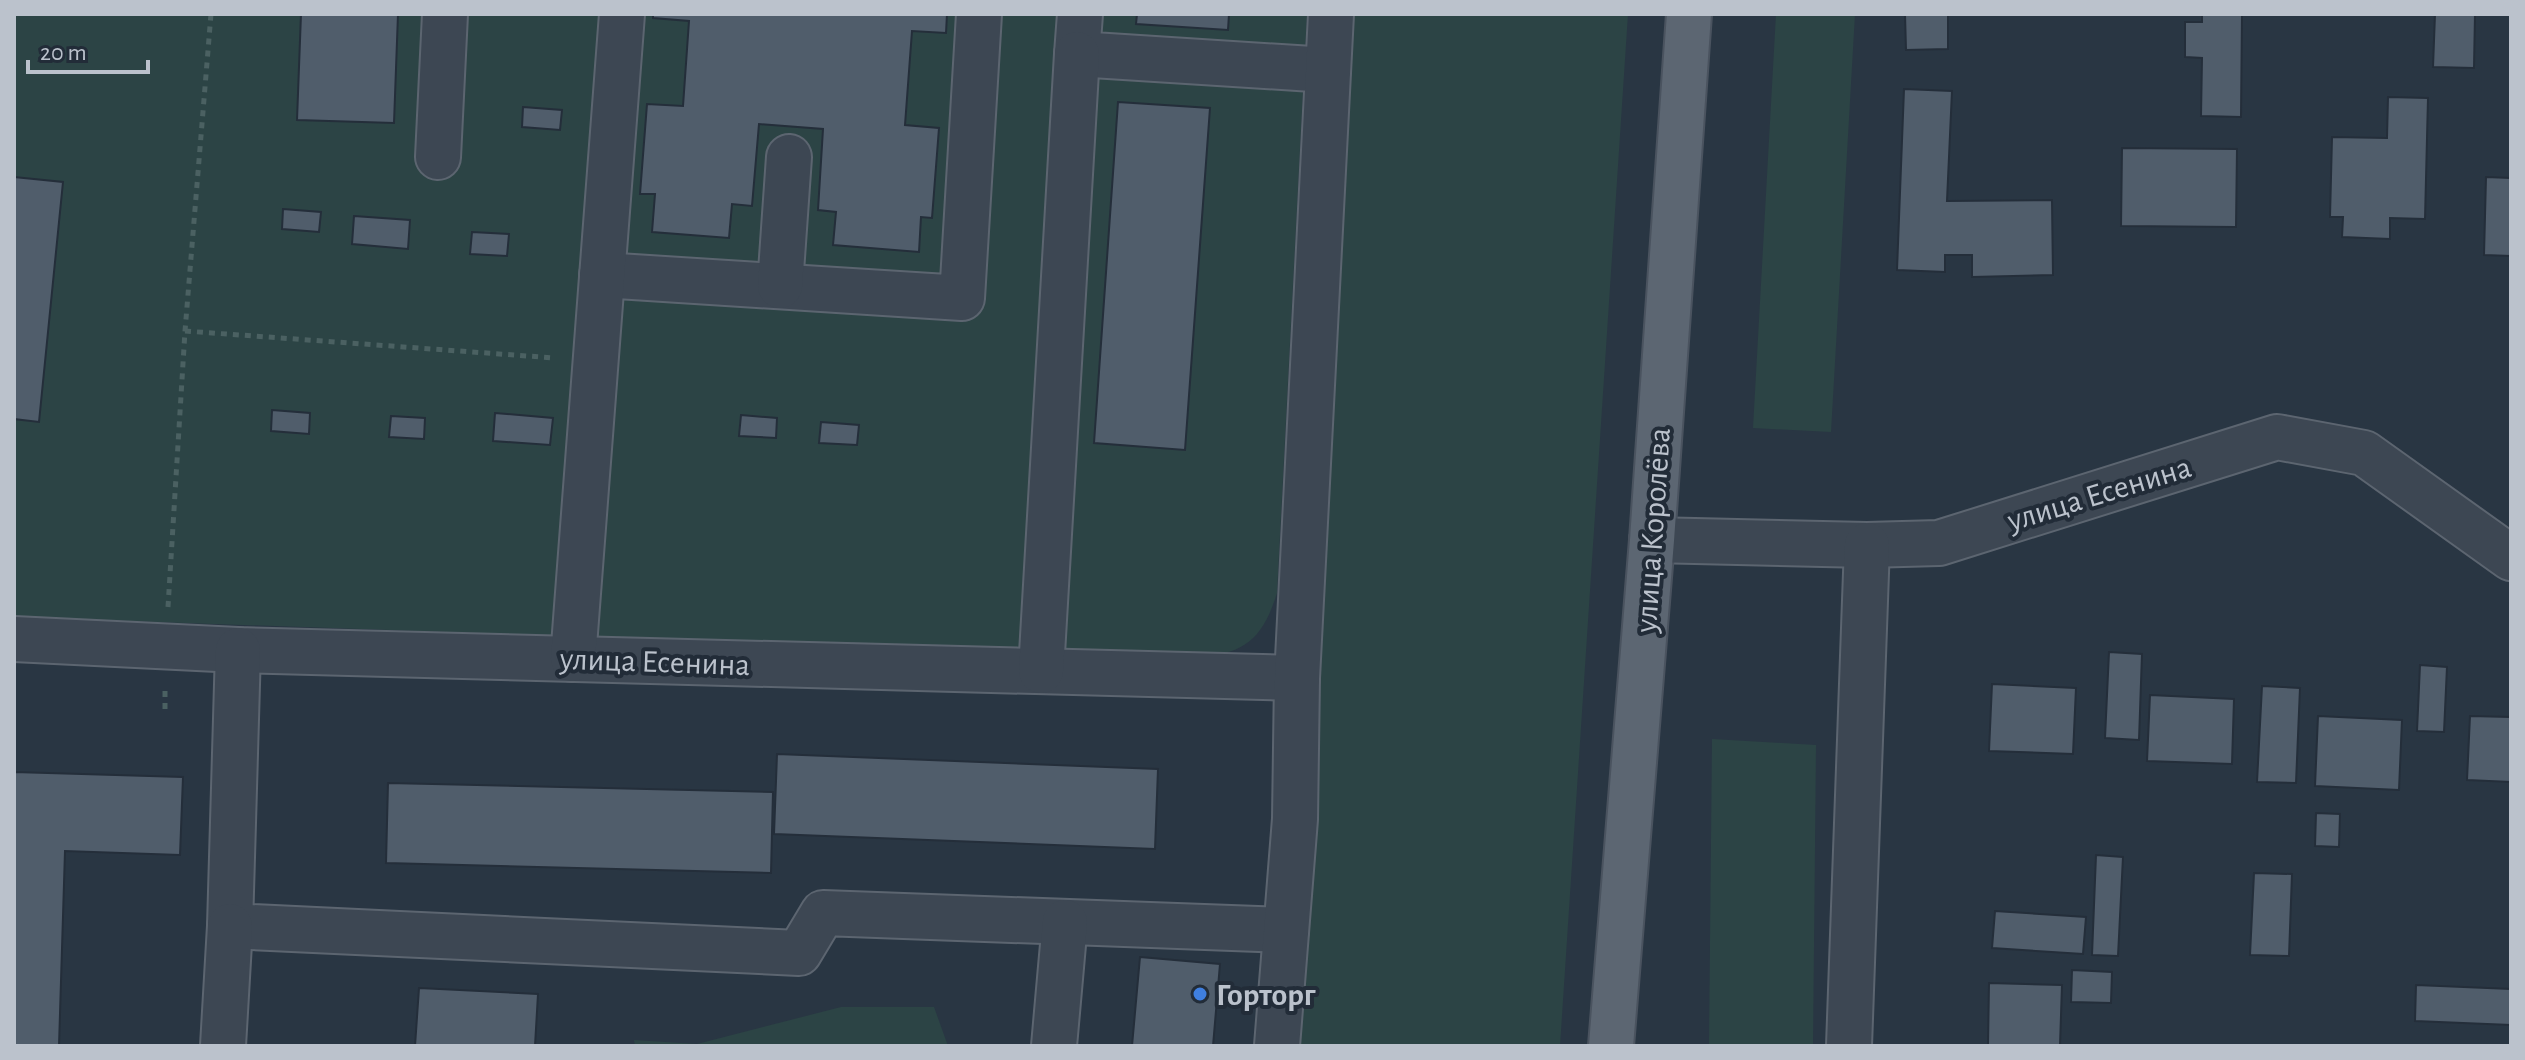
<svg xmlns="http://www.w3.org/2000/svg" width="2525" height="1060" font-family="'Alegreya Sans',sans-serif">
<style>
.green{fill:#2c4445}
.building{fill:#505d6b;stroke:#242e3a;stroke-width:2}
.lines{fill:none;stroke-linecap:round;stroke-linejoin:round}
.minor-casing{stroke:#5c6570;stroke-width:48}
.major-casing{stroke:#4a535f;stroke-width:48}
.path{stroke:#4b6162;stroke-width:5;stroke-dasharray:6 6;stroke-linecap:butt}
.minor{stroke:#3d4753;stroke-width:44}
.major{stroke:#5c6672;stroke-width:44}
.shop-dot{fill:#3f7fe0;stroke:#222c38;stroke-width:3}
.labels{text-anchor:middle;stroke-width:8;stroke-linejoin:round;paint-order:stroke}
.street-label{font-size:32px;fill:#bbc2cc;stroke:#222c38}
.poi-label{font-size:32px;font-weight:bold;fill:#bbc2cc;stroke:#222c38;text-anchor:start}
</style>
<rect width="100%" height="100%" fill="#293643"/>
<g class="green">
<path d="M14,14H1307L1277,593C1262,640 1245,653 1196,658L14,617Z"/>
<path d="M1352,14H1628L1560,1046H1296Z"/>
<path d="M1776,14H1855L1831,432L1753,428Z"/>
<path d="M1712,739L1816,745L1813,1046H1709Z"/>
<path d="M841,1007H934L948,1046H635L634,1040L697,1044Z"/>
</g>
<g class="building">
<path d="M301,14H398L394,123L297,120Z"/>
<path d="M653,14H947L946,33L912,31L905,125L939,128L932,218L921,217L919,252L833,245L836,212L818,210L823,129L759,124L752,206L732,204L729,238L652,232L655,194H640L647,104L683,106L689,21L653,18Z"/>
<path d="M1137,14H1229L1228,30L1136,24Z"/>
<path d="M1905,14H1948V49L1906,50Z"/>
<path d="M2202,14H2242L2241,117L2201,116L2202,58L2185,57V22H2202Z"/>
<path d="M2435,14H2475L2474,68L2433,67Z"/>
<path d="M1904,89L1952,91L1947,201L2052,200L2053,275L1972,277V255H1945V272L1897,270Z"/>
<path d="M2388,97L2428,98L2425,219L2390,218V239L2342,237L2343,217H2330L2332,137L2387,138Z"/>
<path d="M1118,102L1210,108L1185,450L1094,443Z"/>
<path d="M523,107L562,110L560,130L522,127Z"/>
<path d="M2122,148L2237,149L2236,227L2121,226Z"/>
<path d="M14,177L63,182L39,422L14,419Z"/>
<path d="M2486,177L2511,178V256L2484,255Z"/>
<path d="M283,209L321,212L319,232L282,229Z"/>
<path d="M354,216L410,220L408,249L352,244Z"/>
<path d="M472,232L509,234L507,256L470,254Z"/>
<path d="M272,410L310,413L309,434L271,431Z"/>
<path d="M495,413L553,418L550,445L493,441Z"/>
<path d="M741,415L777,418L776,438L739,436Z"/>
<path d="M391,416L425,418L424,439L389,437Z"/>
<path d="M821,422L859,425L857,445L819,443Z"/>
<path d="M2109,652L2142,654L2139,740L2105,738Z"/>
<path d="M2420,665L2447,667L2444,732L2417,731Z"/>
<path d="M1992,684L2076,688L2073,754L1989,751Z"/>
<path d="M2262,686L2300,688L2296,783L2257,782Z"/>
<path d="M2150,695L2234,699L2232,764L2147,761Z"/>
<path d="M2318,716L2402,720L2399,790L2315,786Z"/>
<path d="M2470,716L2511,717V782L2467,780Z"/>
<path d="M777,754L1158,769L1155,849L774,834Z"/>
<path d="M14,772L183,777L180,855L65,851L59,1046H14Z"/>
<path d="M388,783L773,792L771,873L386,863Z"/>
<path d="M2316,813L2340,814L2339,847L2315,846Z"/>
<path d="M2096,855L2123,857L2118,956L2092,955Z"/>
<path d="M2254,873L2292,874L2289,956L2250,955Z"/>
<path d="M1995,911L2086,917L2083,954L1992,948Z"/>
<path d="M1140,957L1220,964L1213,1046H1132Z"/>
<path d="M2072,970L2112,972L2111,1003L2071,1002Z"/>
<path d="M1989,983L2062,985L2060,1046H1988Z"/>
<path d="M2416,985L2511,989V1025L2415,1021Z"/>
<path d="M419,988L538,994L535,1046H415Z"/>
</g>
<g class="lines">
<defs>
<g id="minor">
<path d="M1080,14L1077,54L1328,70"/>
<path d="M438,157L445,14"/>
<path d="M602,275L962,298L979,14"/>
<path d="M780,286L789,157"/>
<path d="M1652,540L1867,545L1939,543L2277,437L2364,453L2511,558"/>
<path d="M14,639L238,650L1297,678"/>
<path d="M238,650L230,926L799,953L823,913L1286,930"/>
<path d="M573,659L622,14"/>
<path d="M1041,671L1077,54"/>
<path d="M223,1046L230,926"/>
<path d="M1054,1046L1065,922"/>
<path d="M1277,1046L1295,819L1297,678L1331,14"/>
<path d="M1849,1046L1867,545"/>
</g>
<path id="major" d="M1611,1046L1652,540L1689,14"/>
</defs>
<use href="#minor" class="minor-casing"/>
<use href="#major" class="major-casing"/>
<g class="path">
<path d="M185,331L555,358"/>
<path d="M168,607L185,331L211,14"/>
<path d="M165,709V689"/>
</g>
<use href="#minor" class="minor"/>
<use href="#major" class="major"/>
</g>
<circle class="shop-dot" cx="1200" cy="994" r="8"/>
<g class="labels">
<g class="street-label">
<text transform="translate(2099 493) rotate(-17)" y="11">улица Есенина</text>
<text transform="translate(1652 530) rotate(-86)" y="11">улица Королёва</text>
<text transform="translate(655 661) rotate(2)" y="11">улица Есенина</text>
</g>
<g class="poi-label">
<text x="1216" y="1005">Горторг</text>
</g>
</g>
<rect width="2525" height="1060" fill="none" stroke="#bbc2cc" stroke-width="32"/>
<path d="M28 60v12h120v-12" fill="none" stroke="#bbc2cc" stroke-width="4"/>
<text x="40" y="60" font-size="24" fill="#bbc2cc" stroke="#222c38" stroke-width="6" paint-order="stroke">20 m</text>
</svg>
